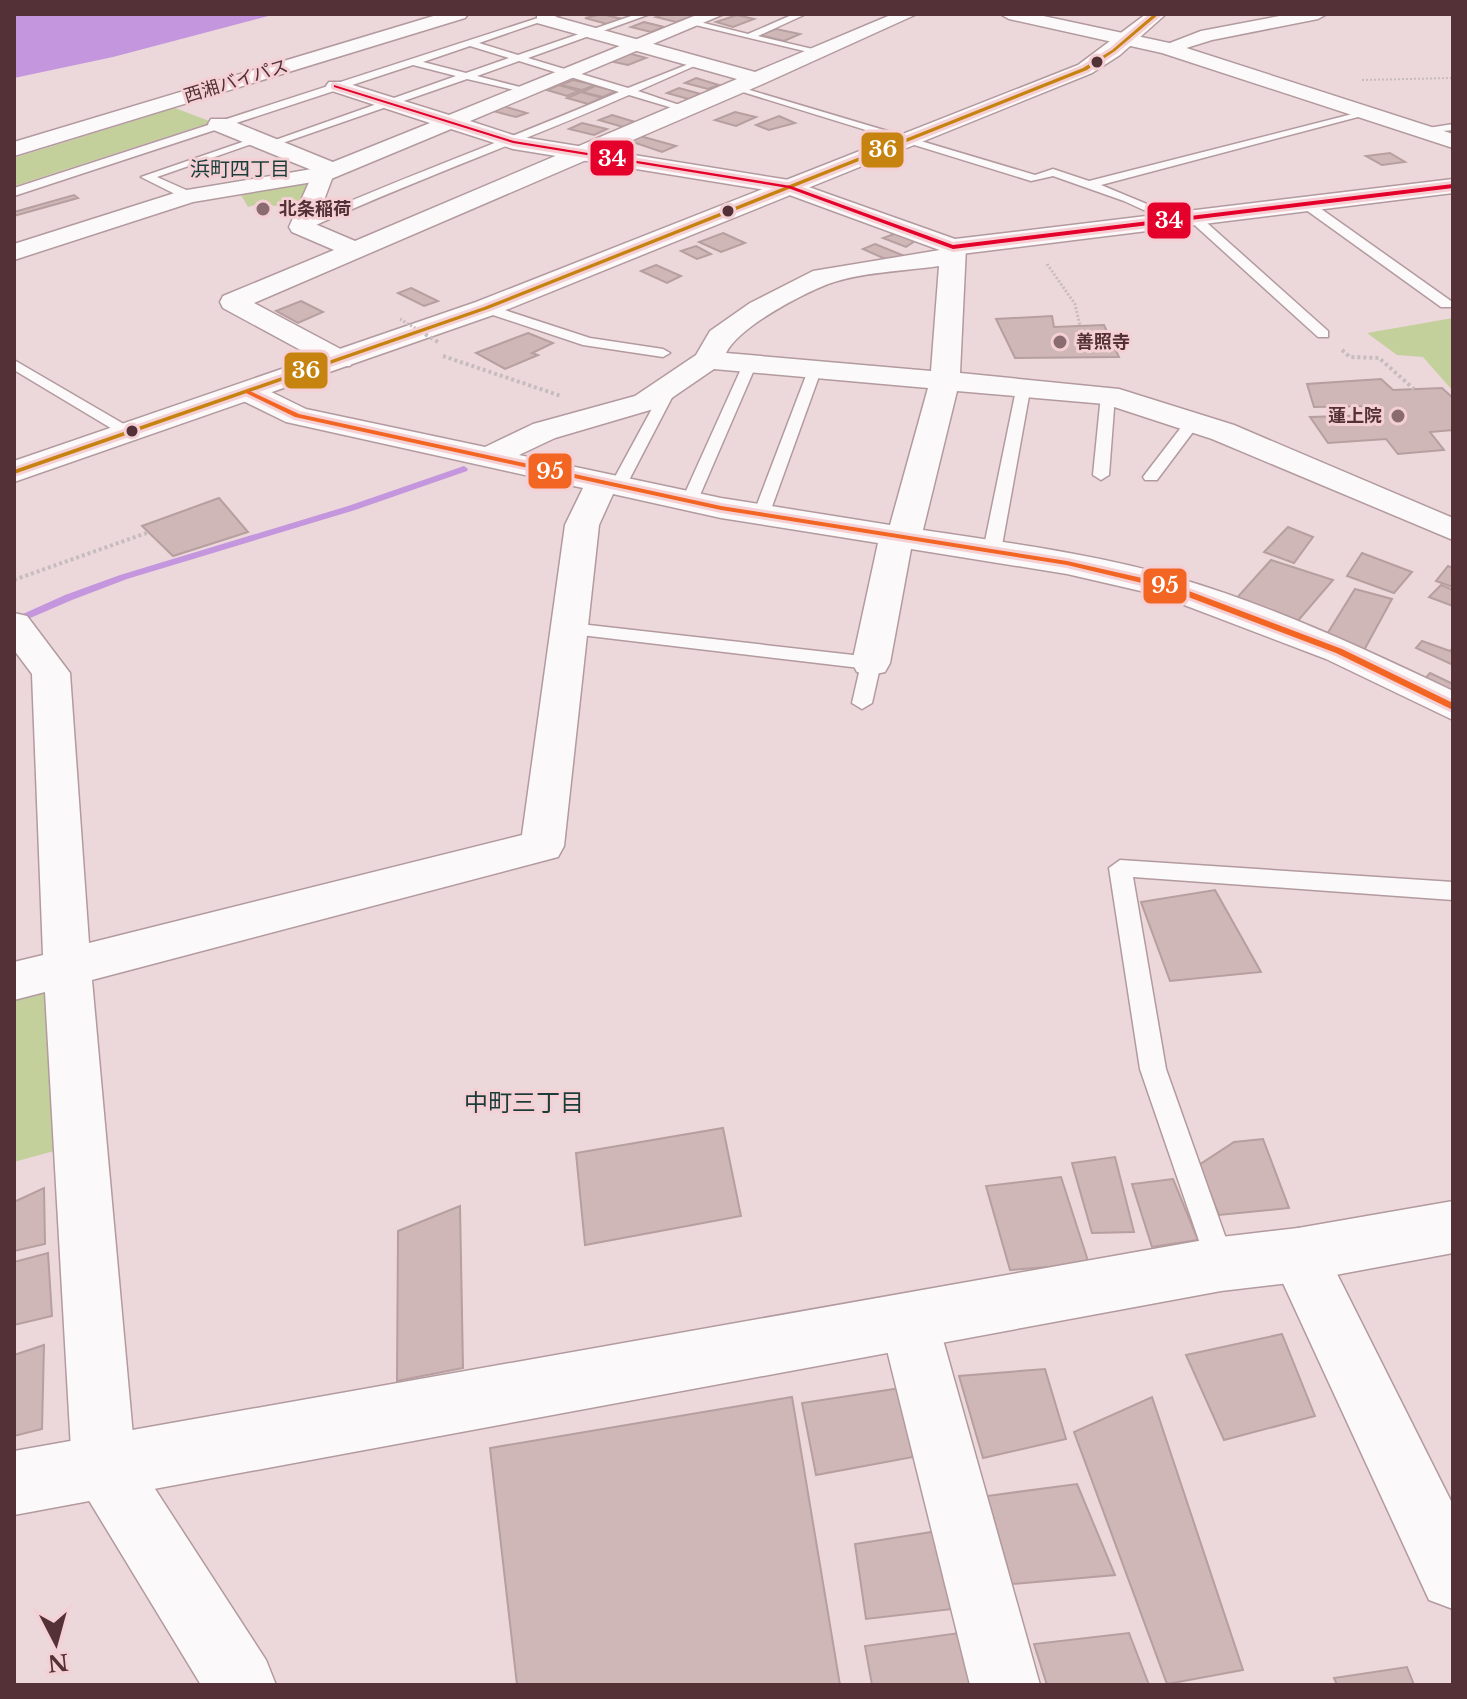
<svg xmlns="http://www.w3.org/2000/svg" width="1467" height="1699" font-family="'Libre Baskerville','Noto Sans JP',serif">
<style>
.green{fill:#c3d09c}
.water{fill:#c396de}
.lines{fill:none;stroke-linecap:round;stroke-linejoin:round}
.stream{fill:#c396de;fill-rule:evenodd}
.building{fill:#cfb7b7;stroke:#b69f9e;stroke-width:2}
.lane-casing{stroke:#b29a9e;stroke-width:3}
.street-casing{stroke:#b29a9e;stroke-width:3}
.secondary-casing{stroke:#b29a9e;stroke-width:3}
.highway-casing{stroke:#b29a9e;stroke-width:3}
.path-far2{stroke:#c6bcbd;stroke-width:2;stroke-dasharray:2 2;stroke-linecap:butt}
.path-far1{stroke:#c6bcbd;stroke-width:3;stroke-dasharray:2 2;stroke-linecap:butt}
.path{stroke:#c6bcbd;stroke-width:4;stroke-dasharray:3 3;stroke-linecap:butt}
.lane{fill:#fcf9fa;fill-rule:evenodd}
.street{fill:#fcf9fa;fill-rule:evenodd}
.secondary{fill:#fcf9fa;fill-rule:evenodd}
.highway{fill:#fcf9fa;fill-rule:evenodd}
.path-bridge-far1{stroke:#c6bcbd;stroke-width:3;stroke-dasharray:2 2;stroke-linecap:butt}
.path-bridge{stroke:#c6bcbd;stroke-width:4;stroke-dasharray:3 3;stroke-linecap:butt}
.bus-1-casing{stroke:#f4d0d5;stroke-width:6}
.bus-2-casing{stroke:#f4d0d5;stroke-width:6}
.bus-3-casing{stroke:#f4d0d5;stroke-width:6}
.bus-1{fill:#c68310;fill-rule:evenodd}
.bus-2{fill:#e4002b;fill-rule:evenodd}
.bus-3{fill:#f26522;fill-rule:evenodd}
.bus-dot{fill:#533137;stroke:#f4d0d5;stroke-width:3}
.poi-dot{fill:#896b70;stroke:#f4d0d5;stroke-width:3}
.labels{text-anchor:middle;stroke-width:6;stroke-linejoin:round;paint-order:stroke}
.far-street-label{font-size:18px;fill:#533137;stroke:#f4d0d5}
.far-poi-label{font-size:18px;font-weight:bold;fill:#533137;stroke:#f4d0d5;text-anchor:start}
.far-neighbourhood-label{font-size:20px;fill:#1b3d3a;stroke:#f4d0d5}
.neighbourhood-label{font-size:24px;fill:#1b3d3a;stroke:#f4d0d5}
.line-badge{stroke:#f4d0d5;stroke-width:3}
.badge-label{font-size:22px;text-anchor:middle;font-weight:bold;fill:#fff}
</style>
<rect width="100%" height="100%" fill="#ecd8db"/>
<g class="green">
<path d="M175,108L212,122L14,186V158Z"/>
<path d="M317,176L307,203L274,206L265,202L248,207L238,190Z"/>
<path d="M1453,318V391L1423,357L1397,355L1367,333Z"/>
<path d="M55,978L65,1148L14,1162V990Z"/>
</g>
<path class="water" d="M14,14H276L113,57L14,78Z"/>
<g class="lines">
<path class="stream" d="M464,466L468,469L467,471L355,510L127,579L72,600L14,625V618L65,595L120,575L348,506Z"/>
</g>
<g class="building">
<path d="M602,14L622,19L607,24L585,18Z"/>
<path d="M664,14H687L694,16L676,22L656,17Z"/>
<path d="M737,15L754,19L733,27L716,22Z"/>
<path d="M644,22L664,27L651,32L631,27Z"/>
<path d="M776,29L800,34L784,41L760,35Z"/>
<path d="M628,53L646,58L628,65L609,61Z"/>
<path d="M696,78L719,85L708,89L685,83Z"/>
<path d="M573,80L595,85L582,90L561,85Z"/>
<path d="M559,85L579,91L567,96L547,90Z"/>
<path d="M595,86L616,91L603,97L582,92Z"/>
<path d="M679,88L704,95L692,100L667,93Z"/>
<path d="M581,92L602,98L588,104L567,98Z"/>
<path d="M503,106L527,113L516,117L493,111Z"/>
<path d="M735,112L756,117L736,126L715,120Z"/>
<path d="M612,115L635,122L623,127L599,120Z"/>
<path d="M779,116L795,123L769,130L756,125Z"/>
<path d="M582,123L607,129L594,135L569,129Z"/>
<path d="M640,136L676,146L662,152L630,141Z"/>
<path d="M1390,153L1405,162L1382,165L1366,156Z"/>
<path d="M74,195L78,198L14,216V212Z"/>
<path d="M723,233L745,243L721,252L699,242Z"/>
<path d="M897,233L918,239L906,247L883,238Z"/>
<path d="M875,244L907,257L892,262L863,249Z"/>
<path d="M696,246L711,254L697,259L681,251Z"/>
<path d="M656,265L681,276L667,283L641,271Z"/>
<path d="M411,288L438,301L424,306L398,293Z"/>
<path d="M301,301L323,312L298,323L276,311Z"/>
<path d="M1052,316L1054,327L1104,325L1119,357L1015,358L996,319Z"/>
<path d="M528,333L553,343L532,353L538,355L505,369L476,353Z"/>
<path d="M1381,379L1393,390L1442,388L1453,398V430L1430,432L1444,450L1398,454L1386,439L1328,443L1310,417L1378,415L1372,406L1314,407L1307,384Z"/>
<path d="M219,498L248,532L173,556L142,526Z"/>
<path d="M1288,527L1313,537L1294,563L1264,552Z"/>
<path d="M1362,553L1412,572L1394,593L1347,576Z"/>
<path d="M1271,560L1333,580L1296,623L1234,601Z"/>
<path d="M1448,566L1453,568V587L1436,581Z"/>
<path d="M1441,585L1453,590V606L1429,597Z"/>
<path d="M1355,589L1392,599L1362,654L1324,639Z"/>
<path d="M1422,641L1450,651L1453,648V665L1416,648Z"/>
<path d="M1430,673L1453,684V698L1422,682Z"/>
<path d="M1215,890L1261,972L1170,981L1141,902Z"/>
<path d="M723,1128L741,1216L585,1245L576,1153Z"/>
<path d="M1263,1139L1289,1208L1219,1215L1199,1165L1234,1142Z"/>
<path d="M1115,1157L1134,1232L1092,1233L1072,1163Z"/>
<path d="M1061,1177L1089,1264L1010,1270L986,1186Z"/>
<path d="M1173,1179L1198,1240L1152,1247L1132,1184Z"/>
<path d="M44,1188L45,1244L14,1251V1202Z"/>
<path d="M460,1206L463,1368L397,1381L398,1231Z"/>
<path d="M48,1253L52,1316L14,1325V1262Z"/>
<path d="M1282,1334L1315,1416L1224,1440L1186,1355Z"/>
<path d="M44,1345L42,1429L14,1436V1355Z"/>
<path d="M1045,1369L1066,1439L983,1458L959,1376Z"/>
<path d="M901,1388L913,1457L816,1475L802,1403Z"/>
<path d="M792,1397L840,1685H517L490,1448Z"/>
<path d="M1152,1397L1243,1670L1167,1684L1074,1432Z"/>
<path d="M1077,1484L1115,1575L1012,1584L987,1496Z"/>
<path d="M938,1531L953,1609L866,1619L855,1544Z"/>
<path d="M959,1633L973,1685H872L865,1646Z"/>
<path d="M1129,1633L1149,1685H1047L1034,1644Z"/>
<path d="M1407,1667L1414,1685H1337L1334,1678Z"/>
</g>
<g class="lines">
<defs>
<g id="lane">
<path d="M550,14H563L479,43L518,55L637,14H650L528,58L628,88L699,60V64L638,91L691,109L686,112L629,95C522,142 412,181 305,230H297V224C403,177 512,138 619,92L519,61L477,76L532,90V94L467,79L274,146L264,144L456,76L413,65L14,196V188ZM470,46L509,58L466,73L423,62Z"/>
<path d="M794,14H806L758,36L821,51V55L687,23L692,20L748,34Z"/>
<path d="M733,85L1035,175L1053,169L1089,181L1368,110L1373,113L1101,185L1178,217V223L1174,224L1124,201L1053,176L1031,181L733,89Z"/>
<path d="M1453,124V130L1421,133L1416,130Z"/>
<path d="M254,138L263,140L157,177L193,193V199H185L141,177Z"/>
<path d="M1302,201H1310L1451,301V307H1441L1302,207Z"/>
<path d="M1189,214H1197L1328,331V337H1318L1189,220Z"/>
<path d="M486,304L590,338L663,349L670,353L663,357L583,345L481,311V305Z"/>
<path d="M14,360L134,430L137,433L124,436L14,370Z"/>
<path d="M745,360L757,363L697,502L695,506H683L681,502Z"/>
<path d="M810,365L822,368L769,515L761,520L755,519L753,515Z"/>
<path d="M667,381L679,384L626,486L624,489H612L610,486Z"/>
<path d="M1024,381L1031,385L1001,551L992,556L983,551L1017,385Z"/>
<path d="M1108,391L1115,395L1109,475L1101,480L1093,475L1101,395Z"/>
<path d="M1189,417L1202,420L1157,480H1145L1143,477Z"/>
<path d="M571,623L871,657L881,663L872,703L862,709L852,703L860,668L564,633V625Z"/>
<path d="M1120,860L1453,882V900L1133,877L1166,1069L1235,1264L1231,1274L1221,1277L1211,1274L1207,1264L1140,1069L1109,868Z"/>
</g>
<g id="street">
<path d="M545,14L755,72L893,14H917L765,83L254,303L350,354L354,360L350,366H330L223,308L220,302L223,296L334,250L292,232L289,227L314,171L211,129L208,124L211,119H227L340,165L343,170L333,176L315,224L355,241L737,79L537,23V15Z"/>
<path d="M1290,14H1327L1318,19L1212,40L1167,54L1157,48L1201,31Z"/>
<path d="M953,239L966,247L960,373L1119,389L1234,425L1453,518V540L1212,439L1105,404L957,391L923,530C1009,543 1097,554 1181,579C1275,607 1365,649 1453,691V720L1326,659L1158,595L1067,574L911,549L890,663L885,672L871,675L857,672L852,663L878,543L721,518L613,494L599,525L564,846L558,857L92,980L135,1458L266,1660L276,1685H201L82,1489L72,1467L45,992L14,1000V962L43,955L32,674L14,650V613L27,616L70,673L89,943L522,835L565,525L583,488L286,422L237,398L233,392L237,386H259L306,409L485,447L533,424L635,396L696,355L710,331L750,303L813,271L940,250L944,242ZM939,266L931,371L726,353C739,327 800,295 828,284C861,272 904,271 939,266ZM714,369L928,388L890,525L721,498L519,455L555,438L657,408Z"/>
<path d="M1298,1228L1318,1236L1453,1505V1609L1429,1600L1270,1255L1278,1236Z"/>
<path d="M909,1293L930,1302L938,1322L1040,1685H970L880,1322L888,1302Z"/>
</g>
<g id="secondary">
<path d="M699,14H724L470,121L516,136L789,180L955,239L1453,179V193L953,255L784,193L513,149L451,129L331,179L193,202L14,260V244L181,191L318,168L430,123L329,90L326,86L329,82H343L449,115Z"/>
<path d="M1000,14H1034L1174,44L1453,134V148L1162,53L1009,19Z"/>
<path d="M1453,1201V1253L1298,1282L1221,1291L14,1515V1451L1221,1237L1298,1228Z"/>
</g>
<g id="highway">
<path d="M440,14H468L465,18L14,156V142Z"/>
<path d="M1146,14H1166L1120,55L1092,73L496,314L14,482V461L476,302L1078,65Z"/>
</g>
</defs>
<use href="#lane" class="lane-casing"/>
<use href="#street" class="street-casing"/>
<use href="#secondary" class="secondary-casing"/>
<use href="#highway" class="highway-casing"/>
<g class="path-far2">
<path d="M1448,14L1453,17"/>
<path d="M1362,80L1453,78"/>
</g>
<path class="path-far1" d="M1047,264L1075,304L1080,326"/>
<g class="path">
<path d="M1342,350L1350,357L1379,358L1414,389"/>
<path d="M443,356L561,396"/>
<path d="M14,580L149,532"/>
</g>
<use href="#lane" class="lane"/>
<use href="#street" class="street"/>
<use href="#secondary" class="secondary"/>
<use href="#highway" class="highway"/>
<path class="path-bridge-far1" d="M400,319L423,333"/>
<path class="path-bridge" d="M420,331L438,342"/>
<defs>
<path id="bus-1" d="M1154,14H1159L1115,51L1087,70L488,309L14,474V470L484,307L1083,68L1112,50Z"/>
<path id="bus-2" d="M334,85L514,141L791,186L953,245L1453,184V188L953,249L788,188L513,143L334,87Z"/>
<path id="bus-3" d="M246,391H250L299,414L721,506L1067,561L1173,585L1342,649L1453,703V710L1336,653L1167,589L1067,565L721,510L295,417L246,393Z"/>
</defs>
<use href="#bus-1" class="bus-1-casing"/>
<use href="#bus-2" class="bus-2-casing"/>
<use href="#bus-3" class="bus-3-casing"/>
<use href="#bus-1" class="bus-1"/>
<use href="#bus-2" class="bus-2"/>
<use href="#bus-3" class="bus-3"/>
</g>
<g class="bus-dot">
<circle cx="1097" cy="62" r="7"/>
<circle cx="728" cy="211" r="7"/>
<circle cx="132" cy="431" r="7"/>
</g>
<g class="poi-dot">
<circle cx="263" cy="209" r="8"/>
<circle cx="1060" cy="342" r="8"/>
<circle cx="1398" cy="416" r="8"/>
</g>
<g class="labels">
<g class="far-street-label">
<text transform="translate(236 81) rotate(-17)" y="6">西湘バイパス</text>
</g>
<g class="far-poi-label">
<text x="279" y="215">北条稲荷</text>
<text x="1076" y="348">善照寺</text>
<text x="1382" y="422" text-anchor="end">蓮上院</text>
</g>
<g class="far-neighbourhood-label">
<text x="240" y="176">浜町四丁目</text>
</g>
<g class="neighbourhood-label">
<text x="524" y="1111">中町三丁目</text>
</g>
</g>
<g class="line-badge">
<rect x="860" y="131" width="45" height="38" rx="8" fill="#c68310"/>
<rect x="589" y="139" width="46" height="38" rx="8" fill="#e4002b"/>
<rect x="1146" y="201" width="46" height="39" rx="8" fill="#e4002b"/>
<rect x="283" y="351" width="46" height="39" rx="8" fill="#c68310"/>
<rect x="527" y="452" width="46" height="38" rx="8" fill="#f26522"/>
<rect x="1142" y="567" width="46" height="38" rx="8" fill="#f26522"/>
</g>
<g class="badge-label">
<text x="883" y="157">36</text>
<text x="612" y="166">34</text>
<text x="1169" y="228">34</text>
<text x="306" y="378">36</text>
<text x="550" y="479">95</text>
<text x="1165" y="593">95</text>
</g>
<rect width="1467" height="1699" fill="none" stroke="#533137" stroke-width="32"/>
<g transform="translate(56 1643) rotate(174)" stroke="#f4d0d5" stroke-width="6" paint-order="stroke">
<path d="M0-6L14 30L0 20L-14 30Z" fill="#533137"/>
<text y="-12" font-size="22" font-weight="bold" text-anchor="middle" fill="#533137">N</text>
</g>
</svg>
